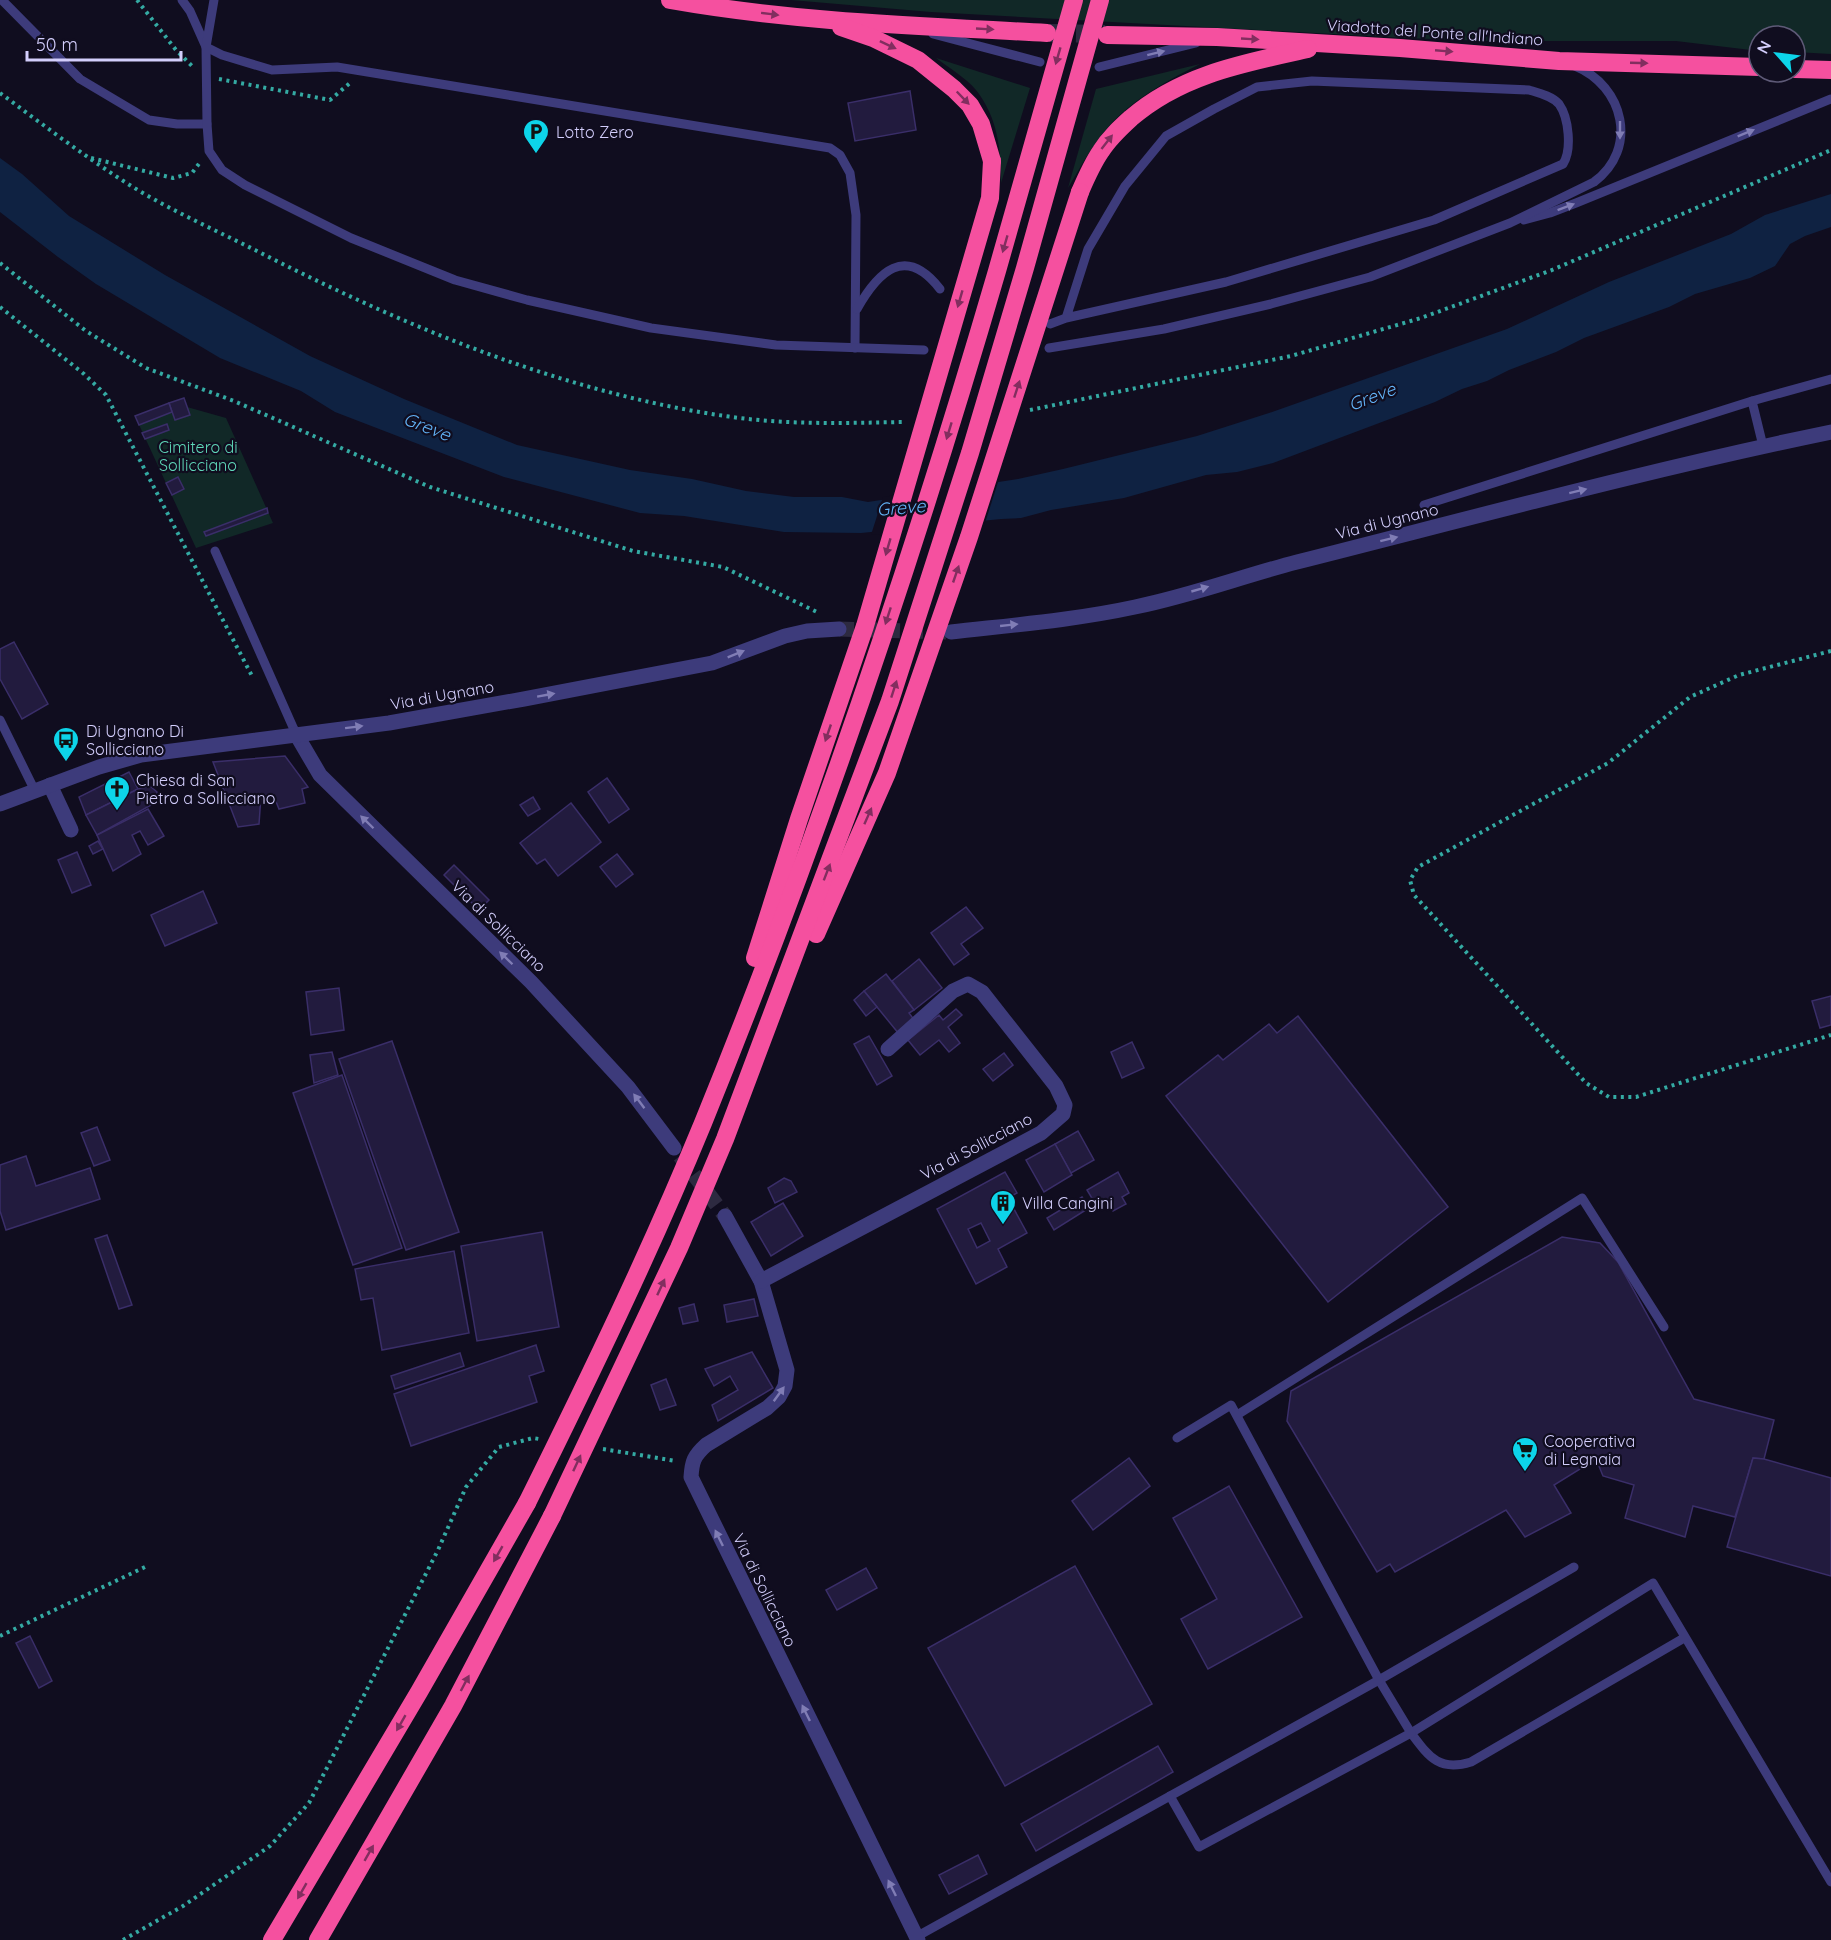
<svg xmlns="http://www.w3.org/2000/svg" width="1831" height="1940" font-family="Quicksand,sans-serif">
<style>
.green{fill:#112827}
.water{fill:#0f2242}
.pier{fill:#100d1f}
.building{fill:#221b3e;stroke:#3a2e69;stroke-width:1.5;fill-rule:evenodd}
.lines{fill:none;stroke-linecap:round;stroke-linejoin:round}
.street-tunnel{stroke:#2d2a40;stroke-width:15;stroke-dasharray:15 8;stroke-linecap:butt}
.highway-tunnel{stroke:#2d2a40;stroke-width:18;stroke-dasharray:18 9;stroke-linecap:butt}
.path{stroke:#34aaa3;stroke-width:4;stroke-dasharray:3 4.5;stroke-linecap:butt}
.lane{stroke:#3d3b7b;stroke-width:9}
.street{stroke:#3d3b7b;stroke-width:15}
.highway{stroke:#f5509f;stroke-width:18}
.highway-bridge{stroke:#f5509f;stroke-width:18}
.oneway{fill:#822e5f}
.oneway2{fill:#807db5}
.labels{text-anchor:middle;stroke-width:4.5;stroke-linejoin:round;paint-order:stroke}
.street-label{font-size:16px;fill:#d3cefc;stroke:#100d1f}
.poi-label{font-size:16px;fill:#d3cefc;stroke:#100d1f;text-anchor:start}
.park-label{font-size:16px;fill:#5fd8b9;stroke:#100d1f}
.water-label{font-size:18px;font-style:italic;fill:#62b2f6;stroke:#100d1f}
</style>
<rect width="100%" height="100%" fill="#100d1f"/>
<g class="green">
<path d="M791,0H1831V54L1795,52V36H1759V51L1676,41H1487L1406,38L931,12Z"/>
<path d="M936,58L1030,88L1001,183C1001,150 998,118 976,90C966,78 949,68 936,58Z"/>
<path d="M1200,64C1161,84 1123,104 1097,141C1086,156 1077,173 1068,188L1096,89Z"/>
<path d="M184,398L187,407L226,418L273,523L196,548L135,416Z"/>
</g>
<path class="water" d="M0,158L22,174L69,216L165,275L310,356L404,399L517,445L630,470L692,479L746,491L794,497H842L868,502L1018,479L1063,469L1197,436L1269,413L1507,329L1609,282L1731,234L1765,215L1831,194V227L1805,236L1790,244L1775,266L1750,278L1695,294L1669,307L1584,338L1556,352L1509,370L1487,381L1462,389L1435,402L1273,463L1237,472L1206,475L1124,498L1051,510L1021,518L1001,519L861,533L784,532L684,516L640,513L504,477L335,412L301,391L220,358L96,284L58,257L0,212Z"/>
<path class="pier" d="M999,479L985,523L871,535L883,497Z"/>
<g class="building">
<path d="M910,91L916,130L855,141L848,103Z"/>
<path d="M184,398L190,415L175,420L169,403Z"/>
<path d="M169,403L172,412L139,425L135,416Z"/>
<path d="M167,424L169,430L145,439L142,433Z"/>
<path d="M178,477L184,489L172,495L166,483Z"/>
<path d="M267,508L268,513L206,536L204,532Z"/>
<path d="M14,642L48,704L22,719L0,679V649Z"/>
<path d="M285,756L308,787L302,789L305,803L279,809L273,794L261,796L259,824L238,827L213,762Z"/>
<path d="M129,772L138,789L86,815L79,797Z"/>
<path d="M607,778L629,809L609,823L588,792Z"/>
<path d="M150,786L157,792L156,799L153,804L97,835L86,815L138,789Z"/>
<path d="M533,797L540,809L528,816L520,805Z"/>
<path d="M571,803L601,842L558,876L545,859L537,864L520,843Z"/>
<path d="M148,809L164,836L148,845L140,831L132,835L141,854L113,871L97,835Z"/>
<path d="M98,841L103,849L93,854L89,846Z"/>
<path d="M77,852L91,885L72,893L58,860Z"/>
<path d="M617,854L633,874L616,887L600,867Z"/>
<path d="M454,865L489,900L479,910L444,875Z"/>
<path d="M203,891L217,923L165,946L151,915Z"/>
<path d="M966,907L983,928L961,944L969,954L954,965L931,933Z"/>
<path d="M919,959L942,988L914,1010L892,981Z"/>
<path d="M886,974L914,1010L909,1013L915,1021L899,1034L864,991Z"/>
<path d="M339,988L344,1030L311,1035L306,992Z"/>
<path d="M864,991L877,1007L866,1016L854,1000Z"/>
<path d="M1831,996V1025L1820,1028L1812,1001Z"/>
<path d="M956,1009L962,1015L948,1027L960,1043L949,1052L939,1040L920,1055L908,1040L939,1015L943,1020Z"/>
<path d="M1298,1016L1448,1207L1328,1302L1166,1096L1218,1055L1223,1060L1269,1024L1277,1033Z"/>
<path d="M869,1036L892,1076L877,1085L854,1044Z"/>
<path d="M392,1041L459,1232L406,1250L339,1059Z"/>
<path d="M1132,1042L1144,1068L1122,1078L1111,1052Z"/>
<path d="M332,1052L338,1075L314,1083L310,1055Z"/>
<path d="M1004,1053L1013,1065L993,1081L983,1069Z"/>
<path d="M342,1075L402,1248L353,1265L293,1093Z"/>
<path d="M97,1127L110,1160L94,1166L81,1133Z"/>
<path d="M1078,1131L1094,1160L1071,1173L1055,1144Z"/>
<path d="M1055,1144L1072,1175L1044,1192L1026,1160Z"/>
<path d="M26,1156L36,1186L90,1168L100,1199L6,1230L0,1211V1165Z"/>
<path d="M1005,1172L1017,1193L1008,1198L1027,1233L998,1249L1007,1267L976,1284L937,1209ZM981,1223L990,1241L977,1248L968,1229Z"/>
<path d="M1118,1172L1129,1193L1122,1197L1126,1204L1113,1211L1107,1199L1096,1205L1087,1190Z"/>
<path d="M784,1178L791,1181L797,1192L775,1203L768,1188Z"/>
<path d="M1082,1197L1089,1208L1054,1230L1047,1218Z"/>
<path d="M783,1203L803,1236L771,1256L751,1222Z"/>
<path d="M542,1232L559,1327L477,1341L461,1246Z"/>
<path d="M107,1235L132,1305L119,1309L95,1239Z"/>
<path d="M1562,1237L1600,1243L1618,1262L1694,1399L1774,1420L1764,1459L1753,1458L1735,1517L1693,1506L1685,1537L1625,1518L1634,1485L1603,1476L1596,1459L1554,1485L1571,1513L1525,1537L1506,1510L1395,1572L1390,1564L1377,1572L1287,1421L1291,1391Z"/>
<path d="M454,1251L469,1333L382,1350L373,1298L361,1300L355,1269Z"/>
<path d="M754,1299L758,1316L727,1322L724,1305Z"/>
<path d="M694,1304L698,1321L683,1324L679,1308Z"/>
<path d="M536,1345L544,1371L529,1376L537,1402L411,1446L394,1394Z"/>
<path d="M752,1352L773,1388L718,1421L712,1405L738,1390L730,1376L714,1386L705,1369Z"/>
<path d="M460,1353L464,1366L395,1389L391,1376Z"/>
<path d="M666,1379L676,1405L660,1410L651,1385Z"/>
<path d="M1129,1458L1150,1486L1093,1530L1072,1501Z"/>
<path d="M1753,1458L1764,1459L1831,1478V1576L1727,1547Z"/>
<path d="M1229,1486L1302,1617L1208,1669L1181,1619L1217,1599L1173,1518Z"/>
<path d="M1075,1566L1152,1704L1005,1786L928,1648Z"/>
<path d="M866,1568L877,1588L837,1610L826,1590Z"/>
<path d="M30,1636L52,1681L39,1688L16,1643Z"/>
<path d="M1158,1746L1173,1772L1036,1851L1021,1824Z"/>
<path d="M978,1855L987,1874L949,1894L939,1875Z"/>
</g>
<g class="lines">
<g class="street-tunnel">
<path d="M839,629L947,632"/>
<path d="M680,1156L725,1216"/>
</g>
<path class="highway-tunnel" d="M1049,33L1105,34"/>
<g class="path">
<path d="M137,0L176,50L193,67"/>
<path d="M219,79L330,100L350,83"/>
<path d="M0,93C42,124 84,156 128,184C168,209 213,229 255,250C404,326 565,394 732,417C789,425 846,423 904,422"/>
<path d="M91,158L173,178L192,173L201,161"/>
<path d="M0,263L86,331L146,368L234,401L430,487L633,551L723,567L817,612"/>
<path d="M0,307L84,374L106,395L252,676"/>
<path d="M1030,410L1291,356L1421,318L1552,270L1831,150"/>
<path d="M1831,651L1739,675L1690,697L1608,763L1418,867L1410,880L1414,895L1586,1083L1609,1097H1636L1831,1035"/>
<path d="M603,1449L676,1461"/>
<path d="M0,1636L145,1567"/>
<path d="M123,1940L183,1906L270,1846L309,1803L438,1550L466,1487L499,1447L533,1438L539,1439"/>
</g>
<g class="lane">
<path d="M2,0L80,79L149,120L177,124H207"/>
<path d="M182,0L190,11L206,47L222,55L272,70L337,67L830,148L840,155L850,173L856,215L855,348"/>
<path d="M214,0L206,47L207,124L209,151L222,170L245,185L351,238L455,280L527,300L651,328L776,345L924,350"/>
<path d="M933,34L1040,62"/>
<path d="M1099,67L1196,43"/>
<path d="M1524,220L1550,213L1576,203L1831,99"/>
<path d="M857,309C878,272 905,244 940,289"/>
<path d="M1050,324L1066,318L1226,282L1434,220L1563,164C1572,150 1569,118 1559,104C1552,96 1539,93 1529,90L1312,81L1257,87L1214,109L1166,136L1125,186L1088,249L1066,318"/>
<path d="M1049,348L1164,329L1271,304L1370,277L1510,223L1594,182C1639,149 1624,86 1575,66"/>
<path d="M1752,401L1763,446"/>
<path d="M1424,505L1752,401L1831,379"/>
<path d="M215,551L296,734"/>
<path d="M0,720L35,791"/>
<path d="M1237,1415L1582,1198L1664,1327"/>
<path d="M1684,1638L1471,1762C1439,1772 1429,1757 1411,1733L1653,1583L1831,1882"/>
<path d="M1170,1796L1199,1847L1411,1733L1379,1680L1574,1567"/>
<path d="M916,1937L1379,1680L1231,1405L1177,1438"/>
</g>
<g class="street">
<path d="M951,632C1013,625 1075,620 1135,607C1190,596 1243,576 1297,562C1475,517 1652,469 1831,432"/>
<path d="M296,734L320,775L531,982L628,1087L674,1148"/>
<path d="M50,785L71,830"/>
<path d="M0,804L99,767L141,755L389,723L524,699L712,663L785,636L807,631L839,629"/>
<path d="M725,1216L761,1281L787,1370L785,1386L779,1397L767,1408L706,1445C694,1456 692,1461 691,1477L918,1940"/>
<path d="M761,1281L1041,1133L1063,1114L1065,1105L1056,1086L982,992L968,984L953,991L888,1049"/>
</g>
<g class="highway">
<path d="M670,0C794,22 921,26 1047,33"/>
<path d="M841,27L873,38L918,60L954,89L970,105L981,124L992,161"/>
<path d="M1107,35L1217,37L1400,48L1559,61L1759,67"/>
<path d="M1795,69L1831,70"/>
<path d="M1080,192C1086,178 1092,164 1101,151C1109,138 1120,128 1131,118C1182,74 1245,63 1308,49"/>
<path d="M272,1940L419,1692L527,1503"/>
<path d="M318,1940L453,1706L552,1516"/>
</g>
<g class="highway-bridge">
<path d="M816,934L887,773L969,537L1080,192"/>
<path d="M755,958L799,819L865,626L990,198L992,161"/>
<path d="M527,1503C589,1378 650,1252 703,1123C816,845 913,559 997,271C1023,181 1048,90 1074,0"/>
<path d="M552,1516L679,1248L725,1139L890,701L970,453L1025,268L1100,0"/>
</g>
</g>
<defs><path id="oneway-solid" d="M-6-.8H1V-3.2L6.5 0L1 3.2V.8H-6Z" transform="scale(1.5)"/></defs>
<g class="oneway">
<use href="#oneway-solid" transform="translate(770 14) rotate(7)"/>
<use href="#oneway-solid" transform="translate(985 29) rotate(3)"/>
<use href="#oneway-solid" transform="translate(1250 39) rotate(3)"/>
<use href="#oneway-solid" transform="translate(888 45) rotate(25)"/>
<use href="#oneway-solid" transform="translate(1444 51) rotate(5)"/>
<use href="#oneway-solid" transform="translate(1058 56) rotate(106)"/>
<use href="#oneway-solid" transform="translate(1639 63) rotate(2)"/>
<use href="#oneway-solid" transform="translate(963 98) rotate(46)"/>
<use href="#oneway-solid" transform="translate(1107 142) rotate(-52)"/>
<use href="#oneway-solid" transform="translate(1005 244) rotate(106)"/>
<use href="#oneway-solid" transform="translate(960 299) rotate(106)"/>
<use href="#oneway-solid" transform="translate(1017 389) rotate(-72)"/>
<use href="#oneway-solid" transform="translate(949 431) rotate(107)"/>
<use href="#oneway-solid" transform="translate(888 547) rotate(106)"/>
<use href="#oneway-solid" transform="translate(956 574) rotate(-71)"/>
<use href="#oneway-solid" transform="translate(888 616) rotate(108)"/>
<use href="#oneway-solid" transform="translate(894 689) rotate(-72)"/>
<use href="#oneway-solid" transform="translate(828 733) rotate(109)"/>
<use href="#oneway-solid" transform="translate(868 816) rotate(-66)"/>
<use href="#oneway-solid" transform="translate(827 872) rotate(-69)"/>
<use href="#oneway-solid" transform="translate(661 1287) rotate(-65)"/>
<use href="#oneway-solid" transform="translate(577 1463) rotate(-65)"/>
<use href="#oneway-solid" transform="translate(498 1554) rotate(120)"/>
<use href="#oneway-solid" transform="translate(465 1683) rotate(-62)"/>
<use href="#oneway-solid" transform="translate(401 1723) rotate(120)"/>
<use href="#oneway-solid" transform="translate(369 1853) rotate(-60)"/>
<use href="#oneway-solid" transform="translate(302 1891) rotate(120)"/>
</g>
<g class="oneway2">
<use href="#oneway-solid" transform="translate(1156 53) rotate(-14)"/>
<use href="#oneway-solid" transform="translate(1620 130) rotate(90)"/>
<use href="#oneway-solid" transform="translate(1746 133) rotate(-22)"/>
<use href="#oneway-solid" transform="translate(1566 207) rotate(-21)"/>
<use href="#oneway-solid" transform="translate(1578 491) rotate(-14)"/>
<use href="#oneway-solid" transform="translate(1389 539) rotate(-14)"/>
<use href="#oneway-solid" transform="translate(1200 589) rotate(-16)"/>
<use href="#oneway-solid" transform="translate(1009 625) rotate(-6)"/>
<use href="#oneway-solid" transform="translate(736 654) rotate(-22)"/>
<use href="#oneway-solid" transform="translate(546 695) rotate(-10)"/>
<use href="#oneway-solid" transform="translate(354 727) rotate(-7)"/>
<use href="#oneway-solid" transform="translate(367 822) rotate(-136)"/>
<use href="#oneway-solid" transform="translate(506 958) rotate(-136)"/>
<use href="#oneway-solid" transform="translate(639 1101) rotate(-127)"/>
<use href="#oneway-solid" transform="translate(779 1394) rotate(-54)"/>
<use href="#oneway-solid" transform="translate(719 1538) rotate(-116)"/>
<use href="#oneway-solid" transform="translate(806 1713) rotate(-116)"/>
<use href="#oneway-solid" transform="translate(892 1888) rotate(-116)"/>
</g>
<defs>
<symbol id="parking-pin" viewBox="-11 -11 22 30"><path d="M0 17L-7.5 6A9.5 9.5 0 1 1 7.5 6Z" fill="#0dd4e9" stroke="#100d1f"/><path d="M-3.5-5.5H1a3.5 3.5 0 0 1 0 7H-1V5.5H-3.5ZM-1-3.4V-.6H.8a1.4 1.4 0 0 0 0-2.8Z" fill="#111"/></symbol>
<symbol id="bus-pin" viewBox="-11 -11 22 30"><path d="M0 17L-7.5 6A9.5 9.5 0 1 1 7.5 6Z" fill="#0dd4e9" stroke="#100d1f"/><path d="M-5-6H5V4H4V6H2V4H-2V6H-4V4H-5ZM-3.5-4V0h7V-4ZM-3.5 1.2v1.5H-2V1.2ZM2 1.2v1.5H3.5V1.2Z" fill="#111"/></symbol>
<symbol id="church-pin" viewBox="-11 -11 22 30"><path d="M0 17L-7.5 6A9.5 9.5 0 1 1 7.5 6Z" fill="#0dd4e9" stroke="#100d1f"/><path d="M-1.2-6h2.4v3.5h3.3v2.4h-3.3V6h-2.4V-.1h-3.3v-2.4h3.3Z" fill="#111"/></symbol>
<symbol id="building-pin" viewBox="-11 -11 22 30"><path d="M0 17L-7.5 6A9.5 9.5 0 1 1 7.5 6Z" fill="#0dd4e9" stroke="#100d1f"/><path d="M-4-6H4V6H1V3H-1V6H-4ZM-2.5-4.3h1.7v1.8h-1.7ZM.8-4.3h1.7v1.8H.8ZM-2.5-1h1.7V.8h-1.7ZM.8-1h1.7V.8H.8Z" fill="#111"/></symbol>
<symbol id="supermarket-pin" viewBox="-11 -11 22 30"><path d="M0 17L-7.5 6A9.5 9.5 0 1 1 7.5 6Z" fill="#0dd4e9" stroke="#100d1f"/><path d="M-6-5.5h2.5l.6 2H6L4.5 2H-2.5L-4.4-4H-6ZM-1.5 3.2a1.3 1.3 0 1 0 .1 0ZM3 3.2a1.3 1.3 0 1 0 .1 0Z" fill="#111"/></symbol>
</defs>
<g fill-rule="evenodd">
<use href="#parking-pin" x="521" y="117" width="30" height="40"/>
<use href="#bus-pin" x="51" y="725" width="30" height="40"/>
<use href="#church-pin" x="102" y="774" width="30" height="40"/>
<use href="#building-pin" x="988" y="1188" width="30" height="40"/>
<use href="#supermarket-pin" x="1510" y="1435" width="30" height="40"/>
</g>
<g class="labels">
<g class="street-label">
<text transform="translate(1435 32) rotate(4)" y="6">Viadotto del Ponte all'Indiano</text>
<text transform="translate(1387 521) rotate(-14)" y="6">Via di Ugnano</text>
<text transform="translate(442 695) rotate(-10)" y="6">Via di Ugnano</text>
<text transform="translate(499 926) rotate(44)" y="6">Via di Sollicciano</text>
<text transform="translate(976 1146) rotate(-28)" y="6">Via di Sollicciano</text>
<text transform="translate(765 1590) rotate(64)" y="6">Via di Sollicciano</text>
</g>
<g class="poi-label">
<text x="556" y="138">Lotto Zero</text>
<text x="86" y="737">Di Ugnano Di<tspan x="86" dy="18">Sollicciano</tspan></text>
<text x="136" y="786">Chiesa di San<tspan x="136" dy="18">Pietro a Sollicciano</tspan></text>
<text x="1022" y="1209">Villa Cangini</text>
<text x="1544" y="1447">Cooperativa<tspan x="1544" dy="18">di Legnaia</tspan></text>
</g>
<g class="park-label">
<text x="198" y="453">Cimitero di<tspan x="198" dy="18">Sollicciano</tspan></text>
</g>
<g class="water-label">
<text transform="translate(1372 397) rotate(-21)" y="6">Greve</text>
<text transform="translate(427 427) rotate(21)" y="6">Greve</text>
<text transform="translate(901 508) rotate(-5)" y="6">Greve</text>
</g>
</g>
<g transform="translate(1777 54) rotate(298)"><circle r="28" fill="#100d1f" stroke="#5e5a77" stroke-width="1.5"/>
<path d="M0-4.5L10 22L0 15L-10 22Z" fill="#0dd4e9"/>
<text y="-9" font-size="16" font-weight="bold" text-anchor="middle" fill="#d3cefc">N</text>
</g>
<path d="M27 51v9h154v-9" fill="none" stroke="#d3cefc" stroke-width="3"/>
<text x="36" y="51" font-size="18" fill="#d3cefc" stroke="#100d1f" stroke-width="4.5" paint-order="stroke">50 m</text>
</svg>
